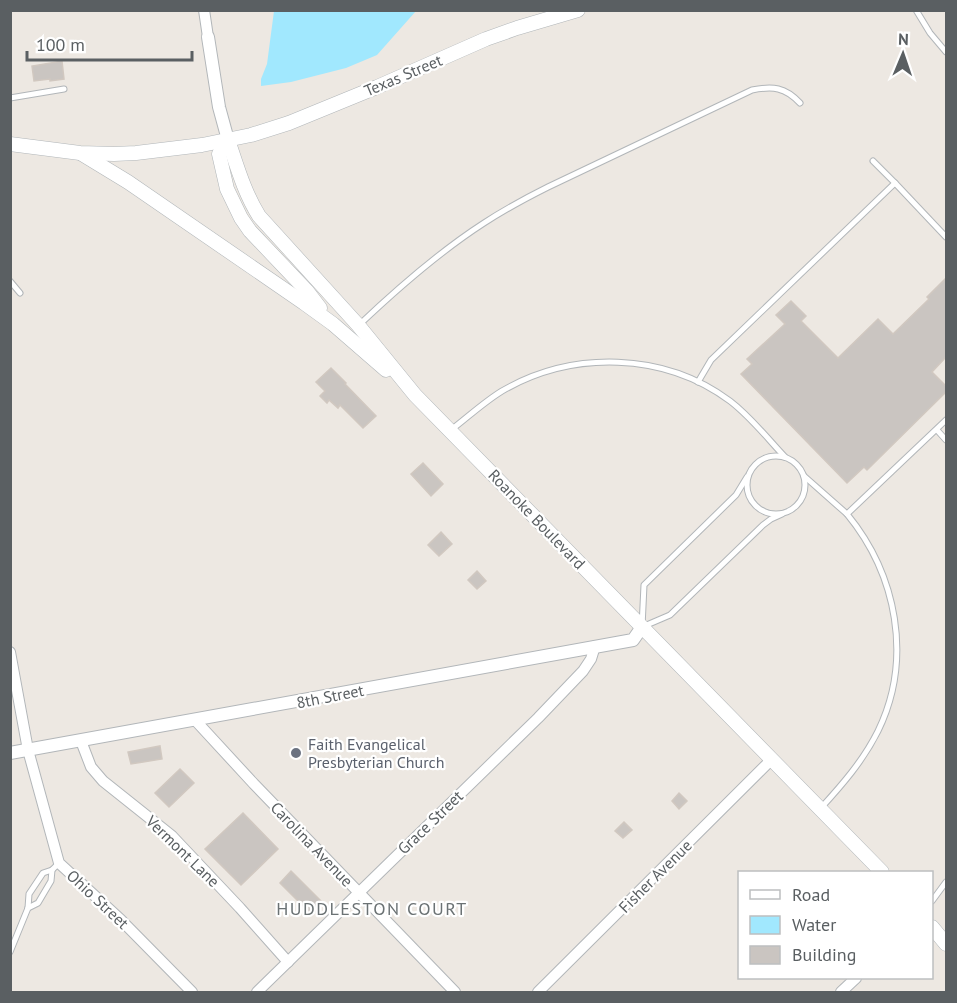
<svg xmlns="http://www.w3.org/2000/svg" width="957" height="1003" font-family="'PT Sans',sans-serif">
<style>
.water{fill:#a1e8fe}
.building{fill:#cac5c1;stroke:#d1c8c0;stroke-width:1.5}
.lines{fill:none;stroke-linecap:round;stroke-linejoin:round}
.service-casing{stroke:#b2b6b9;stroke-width:7}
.minor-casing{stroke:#b2b6b9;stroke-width:12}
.tertiary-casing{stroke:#b2b6b9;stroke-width:14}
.secondary-casing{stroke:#b1b6b9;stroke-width:15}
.service{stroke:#fff;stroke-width:5}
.minor{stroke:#fff;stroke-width:10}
.tertiary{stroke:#fff;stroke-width:12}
.secondary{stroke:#fff;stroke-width:14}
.worship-dot{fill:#6b7280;stroke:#fff;stroke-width:2}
.labels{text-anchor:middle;stroke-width:4.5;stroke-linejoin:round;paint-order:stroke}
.street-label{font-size:16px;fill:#5a5f62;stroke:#fff}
.worship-label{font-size:16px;fill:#5b616d;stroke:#fff;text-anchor:start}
.neighbourhood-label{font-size:18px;letter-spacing:1.5px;fill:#6b7274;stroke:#fff}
</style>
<rect width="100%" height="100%" fill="#ede8e2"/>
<path class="water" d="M274,11V10L416,11L377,55L346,68L291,82L261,86V79L267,64Z"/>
<g class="building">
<path d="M62,61L64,79L50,81V79L34,81L32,66Z"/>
<path d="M946,278V357L932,372L946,386V392L867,470L864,467L847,483L741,374L752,364L747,359L785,324L776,315L791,301L806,316L801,321L838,358L878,319L893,334L929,299L927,297Z"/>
<path d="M331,368L346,383L345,384L376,416L363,428L340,405L338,408L329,400L327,403L320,396L325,391L316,382Z"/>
<path d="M423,463L443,484L431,496L411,474Z"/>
<path d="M441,532L452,544L439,556L428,545Z"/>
<path d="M477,571L486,581L477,589L468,580Z"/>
<path d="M160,746L162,759L131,764L128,752Z"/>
<path d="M180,769L194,783L169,807L155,793Z"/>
<path d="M679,793L687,801L679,809L672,801Z"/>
<path d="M243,813L278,849L241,885L205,849Z"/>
<path d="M624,822L632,830L623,838L615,831Z"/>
<path d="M291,871L323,903L312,915L280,883Z"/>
</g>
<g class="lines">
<defs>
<g id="service">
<path d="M916,10L930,33L946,52"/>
<path d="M10,98L64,89"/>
<path d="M873,161L895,183"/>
<path d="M10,281L20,293"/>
<path d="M359,325C398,288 439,252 484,223C504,210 526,198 548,187L752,90C773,86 785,87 800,103"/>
<path d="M698,382L711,360L895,183L946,237"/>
<path d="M451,430C468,417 484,402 502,391C573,350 664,352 730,401C751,417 767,438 785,457"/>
<path d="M937,430L946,440"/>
<circle cx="776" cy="485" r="29"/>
<path d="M804,476L847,514L946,420"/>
<path d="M747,477L736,495L644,585L642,627L670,615L763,525L771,519L782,514"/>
<path d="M820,809C842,785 863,761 878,731C913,659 897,575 847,514"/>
<path d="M932,901L946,882"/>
<path d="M28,908L38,903L51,881L52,870"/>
<path d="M10,952L28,908L29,894L43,873L52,870L59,863"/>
</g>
<g id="minor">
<path d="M204,10L208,37"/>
<path d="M10,652L28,750L59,863L121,920L192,992"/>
<path d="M195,720L254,784L455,992"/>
<path d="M81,741L91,767L103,781L172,836L240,908L288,962"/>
<path d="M257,992L538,718L583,671L591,659L595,646"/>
<path d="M538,992L771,760"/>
<path d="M841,992L856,978"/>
</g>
<g id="tertiary">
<path d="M208,37L219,107L228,140"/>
<path d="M10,753L633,640L642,627"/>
</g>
<g id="secondary">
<path d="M228,140C237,166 244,192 259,216L358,325L415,395L882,872"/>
<path d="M228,140L219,154L227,189L241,218L250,231L307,291L320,308"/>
<path d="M10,144L80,153L114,154L136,153L202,145L251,135L289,123L377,87L486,39L517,28L578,10"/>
<path d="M82,154L128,182L304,303L333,324L386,370"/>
<path d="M932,927L946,944"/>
</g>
</defs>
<use href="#service" class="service-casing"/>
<use href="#minor" class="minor-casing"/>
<use href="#tertiary" class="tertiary-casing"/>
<use href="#secondary" class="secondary-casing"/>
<use href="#service" class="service"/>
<use href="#minor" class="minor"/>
<use href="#tertiary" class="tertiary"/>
<use href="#secondary" class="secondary"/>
</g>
<circle class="worship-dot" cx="296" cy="753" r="6"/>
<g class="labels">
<g class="street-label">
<text transform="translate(403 75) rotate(-23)" y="6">Texas Street</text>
<text transform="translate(537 519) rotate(46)" y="6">Roanoke Boulevard</text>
<text transform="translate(330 696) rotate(-11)" y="6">8th Street</text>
<text transform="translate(430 822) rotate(-44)" y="6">Grace Street</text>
<text transform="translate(312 844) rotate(46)" y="6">Carolina Avenue</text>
<text transform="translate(183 851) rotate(44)" y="6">Vermont Lane</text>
<text transform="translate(655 876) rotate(-45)" y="6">Fisher Avenue</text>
<text transform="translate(98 899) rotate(43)" y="6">Ohio Street</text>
</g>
<g class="worship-label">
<text x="308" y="750">Faith Evangelical<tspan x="308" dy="18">Presbyterian Church</tspan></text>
</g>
<g class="neighbourhood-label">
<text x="372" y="915">HUDDLESTON COURT</text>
</g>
</g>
<rect width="957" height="1003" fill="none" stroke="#5a5f62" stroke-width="24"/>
<rect x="738" y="871" width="195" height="108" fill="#ffffff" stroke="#bdbfc0" stroke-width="1.5"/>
<rect x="750" y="890" width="30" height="9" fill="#ffffff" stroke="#bdbfc0" stroke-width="1.5"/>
<text x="792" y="901" font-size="18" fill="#5a5f62">Road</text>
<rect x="750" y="916" width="30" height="18" fill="#a1e8fe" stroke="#bdbfc0" stroke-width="1.5"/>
<text x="792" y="931" font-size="18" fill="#5a5f62">Water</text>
<rect x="750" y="946" width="30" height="18" fill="#cac5c1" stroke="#bdbfc0" stroke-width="1.5"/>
<text x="792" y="961" font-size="18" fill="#5a5f62">Building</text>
<g transform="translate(903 54) rotate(2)" stroke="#ffffff" stroke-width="4.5" paint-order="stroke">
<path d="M0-4.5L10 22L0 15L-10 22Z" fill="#5a5f62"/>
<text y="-9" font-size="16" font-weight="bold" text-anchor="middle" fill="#5a5f62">N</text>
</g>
<path d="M27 51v9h165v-9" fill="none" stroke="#5a5f62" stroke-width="3"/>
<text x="36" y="51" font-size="18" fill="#5a5f62" stroke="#ffffff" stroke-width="4.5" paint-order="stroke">100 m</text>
</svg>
